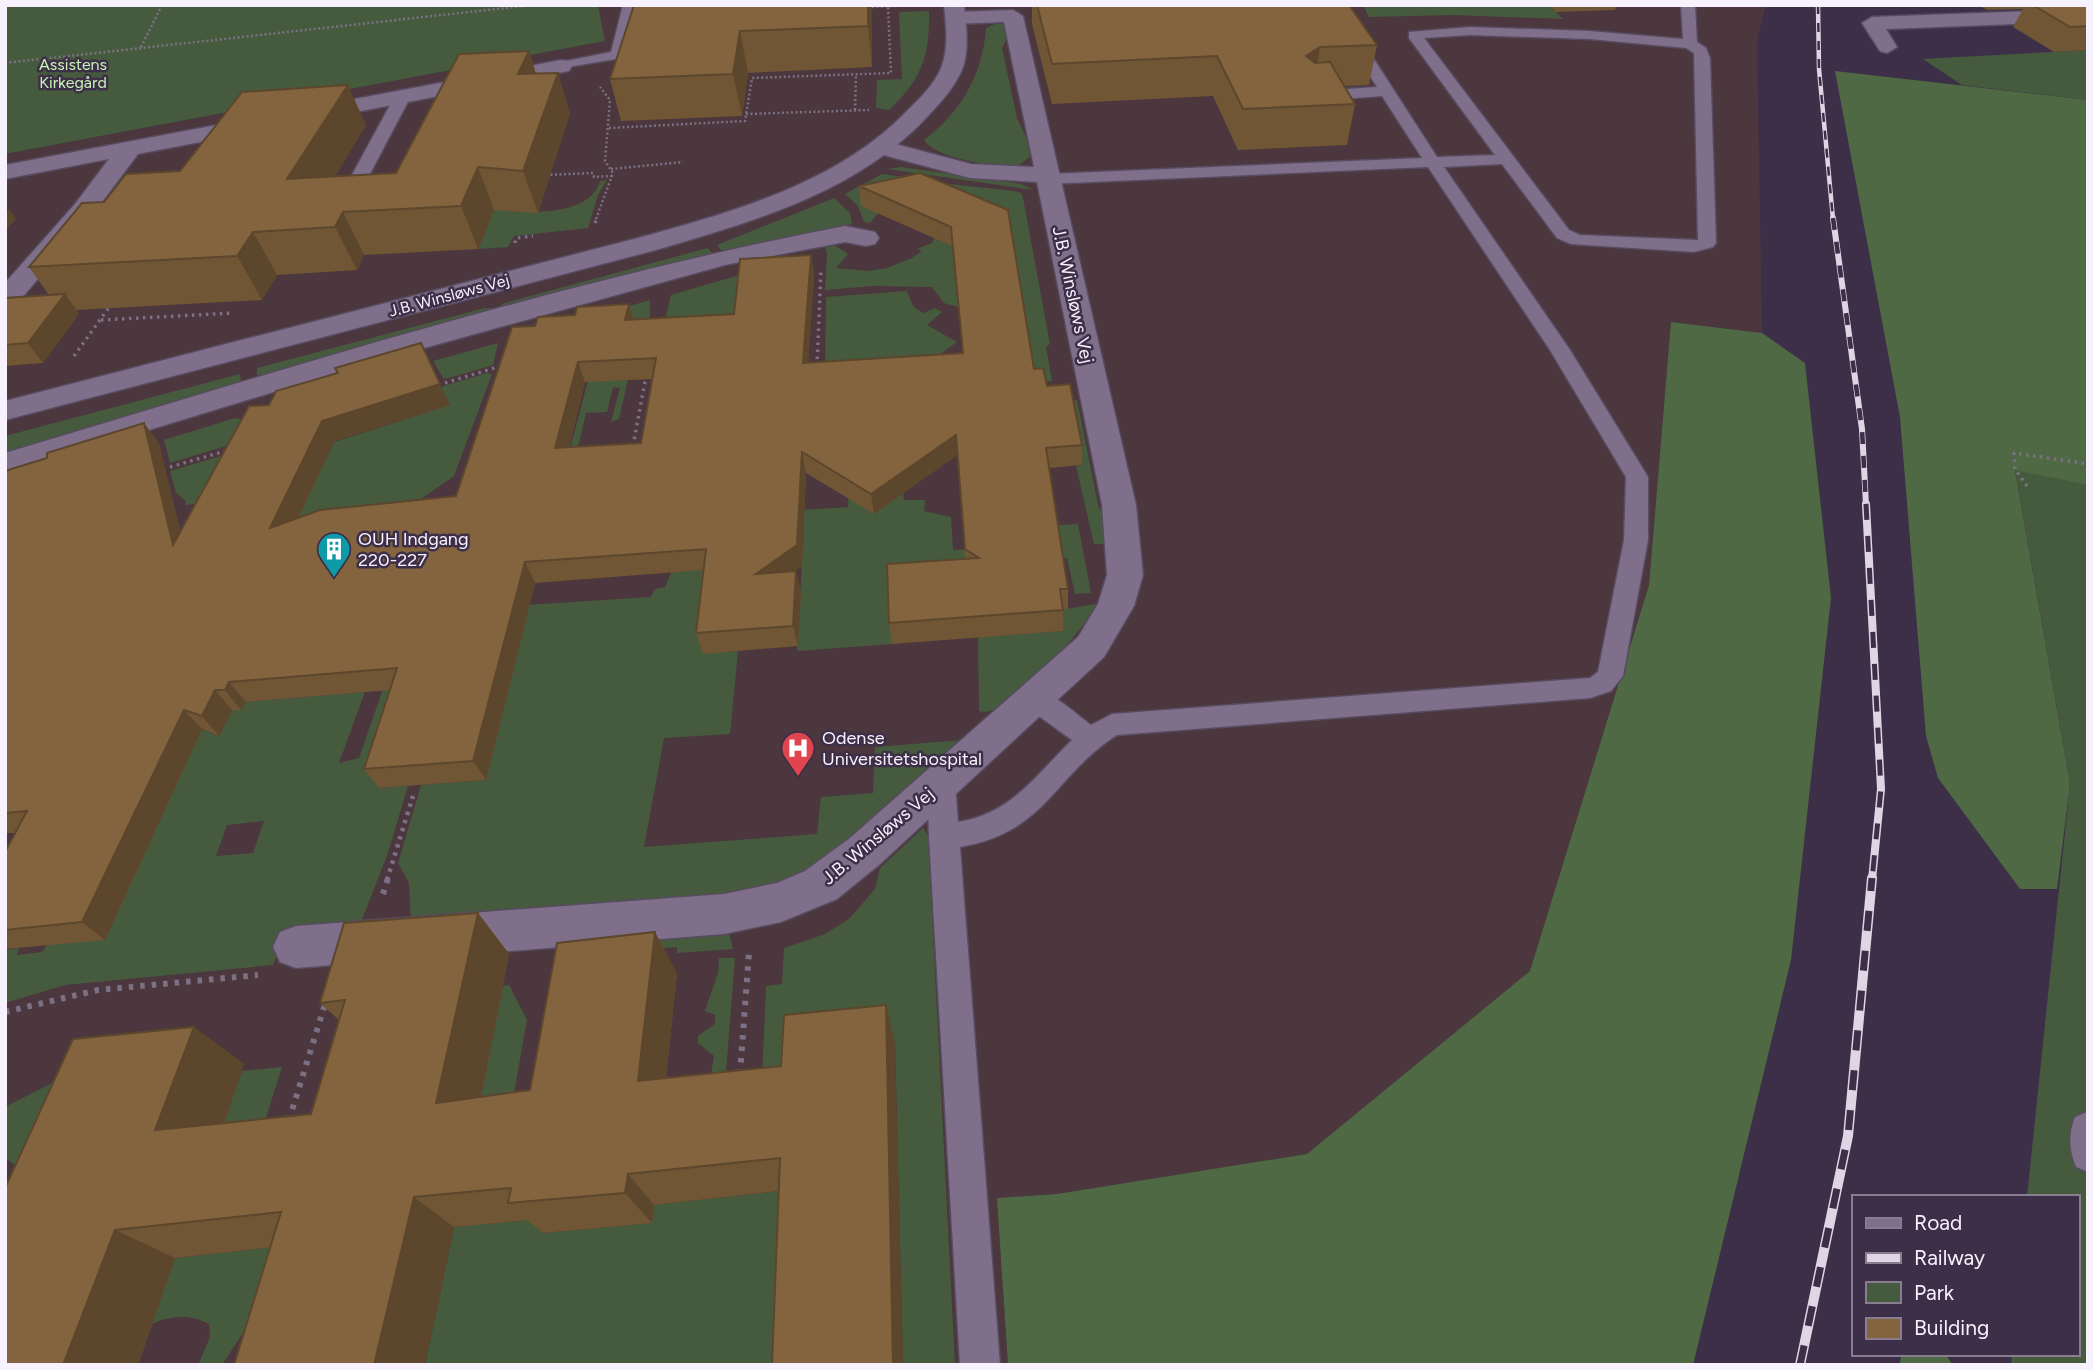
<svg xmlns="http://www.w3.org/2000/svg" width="2093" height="1370" font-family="Figtree,sans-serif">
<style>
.medical{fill:#4b373d}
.green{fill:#465b3e;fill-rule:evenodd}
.forest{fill:#4e6944}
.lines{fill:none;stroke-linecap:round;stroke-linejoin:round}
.service-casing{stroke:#574b5f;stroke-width:3}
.minor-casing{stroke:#574b5f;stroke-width:3}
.tertiary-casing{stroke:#574b5f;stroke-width:3}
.path-far3{stroke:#7c7084;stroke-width:2.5;stroke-dasharray:2 2.5;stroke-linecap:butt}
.path-far2{stroke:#7c7084;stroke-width:3.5;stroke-dasharray:2.5 4.5;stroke-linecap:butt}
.path-far1{stroke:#7c7084;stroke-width:4.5;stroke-dasharray:3.5 5;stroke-linecap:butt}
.path{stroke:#7c7084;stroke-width:6;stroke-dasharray:4.5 7;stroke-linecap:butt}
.service{fill:#7f6f8b;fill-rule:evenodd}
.minor{fill:#7f6f8b;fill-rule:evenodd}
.tertiary{fill:#7f6f8b;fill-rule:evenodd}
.rail-far3-casing{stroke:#ded6e5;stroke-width:4.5}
.rail-far2-casing{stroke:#ded6e5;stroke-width:6}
.rail-far1-casing{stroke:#ded6e5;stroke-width:8}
.rail-casing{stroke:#ded6e5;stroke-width:10}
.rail-far3{stroke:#3d2f47;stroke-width:2.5;stroke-dasharray:9;stroke-linecap:butt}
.rail-far2{stroke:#3d2f47;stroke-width:4.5;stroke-dasharray:12;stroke-linecap:butt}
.rail-far1{stroke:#3d2f47;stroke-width:5;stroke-dasharray:16;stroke-linecap:butt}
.rail{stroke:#3d2f47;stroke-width:7;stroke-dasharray:20;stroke-linecap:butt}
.wall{fill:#715636;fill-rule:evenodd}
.shaded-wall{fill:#5c462c}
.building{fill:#83643f;stroke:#5c462c;stroke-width:2;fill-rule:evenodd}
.labels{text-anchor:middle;stroke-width:5;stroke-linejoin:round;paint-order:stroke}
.far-park-label{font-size:16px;fill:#c6f4b5;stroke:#3d2f47}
.far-street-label{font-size:16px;fill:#f8f1fe;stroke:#3d2f47}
.street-label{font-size:18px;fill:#f8f1fe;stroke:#3d2f47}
.poi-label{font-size:18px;fill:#f8f1fe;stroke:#3d2f47;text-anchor:start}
</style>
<rect width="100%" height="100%" fill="#3d2f47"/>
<path class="medical" d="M598,5H1766L1757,41L1762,333L1671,322L1649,585L1531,971L1308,1154L1057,1194L998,1198L1008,1365H5V154L605,41Z"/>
<g class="green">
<path d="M5,5H598L605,41L5,154Z"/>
<path d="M1363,5H1549L1563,19L1454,15L1369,17Z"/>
<path d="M929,11C930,55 922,79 889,110L876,108L877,80L902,79L899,12Z"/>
<path d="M995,24H1007L1009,34L1002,48L1017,118L1027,139L1030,157L1016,167C994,166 936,159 924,140C961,112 983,74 986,28Z"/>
<path d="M2088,50V100L1962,85L1923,59Z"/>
<path d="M901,167L1021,184L1034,190L887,169Z"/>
<path d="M882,174L943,182L937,189L886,204L870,223L864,222L858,206L845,194Z"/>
<path d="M607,180L598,195L588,228L514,236L508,247L478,249L495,207C522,215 591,217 600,181Z"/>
<path d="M950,184L1014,191L1021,193L1023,198L1050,344L1046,347L1052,381H1045L1043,389L944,189Z"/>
<path d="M834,198L850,213L852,224L722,251L717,245Z"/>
<path d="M934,238L952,246L958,307L944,303L932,287L873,286L825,290L827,253L825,247L834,245L848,254L836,268L868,271L887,268L912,258L922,251L917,249L932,243Z"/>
<path d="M708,248L712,253L505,309L501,304Z"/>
<path d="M743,274L734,378L664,324L671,295Z"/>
<path d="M907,291C911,302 913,309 924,313L935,308L942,312L927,325L957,342L919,369L825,375L826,297Z"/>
<path d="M650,300V318L636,379H628L619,419L611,422L620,388L613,387L607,412L586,413L577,452H569L588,381L595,316Z"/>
<path d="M485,308H492V312L257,376V368Z"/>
<path d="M498,343L493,365L449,378L444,379L433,361Z"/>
<path d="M487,373L492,374L454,476L415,503L296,522L334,442L450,405L441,387Z"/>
<path d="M240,374L241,381L5,454V436Z"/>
<path d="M1077,400L1098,505L1105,519L1106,544H1094L1076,466L1081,465L1070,401Z"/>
<path d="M235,418L241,419L229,445L170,463L164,440Z"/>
<path d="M224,455L195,504L185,505L186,501L176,493L170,471Z"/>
<path d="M2015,469L2088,485V1365H2011L2012,1354H2077V1197H2027L2070,784Z"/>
<path d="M902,476L904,500H925L924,511L951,517L953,550L1013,547L892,644L797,651L804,527L801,510L848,507L849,480Z"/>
<path d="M1078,524L1091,593L1075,594L1067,558L1028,562L1023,527Z"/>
<path d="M715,542L703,653L738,651L730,734L664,738L644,847L817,834L821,797L873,793L875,747L963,740L810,874L747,894L411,923L409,883L398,863L421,785L486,780L522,635L526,605L651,597L655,589L665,587L671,573Z"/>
<path d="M1101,603C1082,626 1010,722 979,711L978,637L1063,631L1060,610Z"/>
<path d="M421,655L379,788L408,786L387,856L359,927L284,934L273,965L65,985L5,1003V950L19,948L17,955L42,952L198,728L219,736L232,710H241L246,702L365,692L339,763L359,758L384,686ZM264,821L253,853L216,856L227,825Z"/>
<path d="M923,828L928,836L955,1365H903L895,1043L760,1125L766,986L782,984L784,948L825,934L849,919L875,889L880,868Z"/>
<path d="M728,928L733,949L677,953V947L608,952L597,945Z"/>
<path d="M719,958H735L723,1110L710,1081L714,1056L698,1043V1036L715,1024V1015L705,1011L718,973Z"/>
<path d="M509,985L527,1020L507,1132L469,1156L503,986Z"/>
<path d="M115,1051L18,1167L5,1158V1107Z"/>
<path d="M282,1067L263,1127L203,1184L242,1071Z"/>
<path d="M797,1189L791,1365H425L454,1227L545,1218L543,1233L651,1223L654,1205Z"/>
<path d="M301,1244L222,1365H198L210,1337L209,1324C190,1314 172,1315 152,1324L175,1258Z"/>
</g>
<g class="forest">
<path d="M1835,71L2088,100V485L2015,470L2070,784L2057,889H2020L1938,778L1926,736L1900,417Z"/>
<path d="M1671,322L1762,333L1805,363L1831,598L1791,960L1693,1365H1008L997,1198L1057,1194L1307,1154L1530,971L1649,585Z"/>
<path d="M1902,1354H1945L1953,1365H1899Z"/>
</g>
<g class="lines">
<defs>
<g id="service">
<path d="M623,5H637L622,58L556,69V63L611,52Z"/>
<path d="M1325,5H1339L1437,157L1495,155L1409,38V32L1470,27L1589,31L1683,39L1681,5H1695L1697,42L1706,48L1710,58L1716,243L1713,247L1694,252L1571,244L1557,238L1502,164L1444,167L1570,350L1648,477V540L1623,676L1611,691L1590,698L1117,735C1053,776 1047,832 960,847L1000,1365H960L929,837L927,782L931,774L941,770L951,774L955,782L958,822C1011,814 1036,775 1072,740L1025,706L1021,699L1025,692C1047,685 1073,712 1091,725L1112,714L1590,678L1598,672L1624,540L1626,477L1550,350L1428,167L1048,184L1040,179L1048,174L1422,158L1382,96L1315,101L1307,96L1315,91L1377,87ZM1470,35L1589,39L1686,48L1694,53L1698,240L1580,235L1569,230L1424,38Z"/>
<path d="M403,91L411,96L353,206L350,210H338L335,206L395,96Z"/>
<path d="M2087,1112H2088V1172L2076,1167C2069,1150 2068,1134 2075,1117Z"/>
</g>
<g id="minor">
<path d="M2088,9V21L1886,29L1897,47L1887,53L1880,51L1862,23L1872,17Z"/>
<path d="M1013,10L1023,16L1136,505L1143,575L1134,606L1104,657L880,864L837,899L781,922L724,934L296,968L280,962L273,947L280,932L296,926L724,894L777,883L805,871L850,838L1078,637L1098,604L1107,575L1102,505L1037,182L970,178L872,152L868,147L872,142L880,140L971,164L1034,167L1004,22L955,24L945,18L955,12Z"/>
<path d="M561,60L569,61L572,66L569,71L138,154L93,214L15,306L5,308V283L75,204L109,159L5,179V165Z"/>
<path d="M845,226L875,232L879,238L875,244L866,246L845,242L725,265L352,368L5,474V453C283,370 561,281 845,226Z"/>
</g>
<path id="tertiary" d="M944,5H964C966,25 969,45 964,64C958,84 941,102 927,117C856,193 754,221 656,250L5,420V401L638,238C734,211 837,184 908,110C920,98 934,85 941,68C949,48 946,26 944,5Z"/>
</defs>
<use href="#service" class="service-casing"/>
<use href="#minor" class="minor-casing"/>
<use href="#tertiary" class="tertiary-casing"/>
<g class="path-far3">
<path d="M872,7L916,5"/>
<path d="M141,47L162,5"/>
<path d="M5,63L533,5"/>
<path d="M855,110L856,74"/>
<path d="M746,114L869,110"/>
<path d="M609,128L745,121L752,78L891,73L888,5"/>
<path d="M611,169L683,162"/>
<path d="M546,175L593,173L594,177L612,176"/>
<path d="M596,219L613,173L605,161L610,100L600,87"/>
</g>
<g class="path-far2">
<path d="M595,223L597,218"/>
<path d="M515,243L516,238L533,236"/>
<path d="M101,320L232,313"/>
<path d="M74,356L110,306"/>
<path d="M817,366L821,270"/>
<path d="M445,383L501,366"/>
<path d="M633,446L646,376"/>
<path d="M170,467L229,450"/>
<path d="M2027,486L2015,469L2014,453L2088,464"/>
</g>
<path class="path-far1" d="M387,880L413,796"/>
<g class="path">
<path d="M383,894L388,878"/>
<path d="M5,1012L98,990L258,975"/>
<path d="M740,1074L749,953"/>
<path d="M289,1120L326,1001"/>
</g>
<use href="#service" class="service"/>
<use href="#minor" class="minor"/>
<use href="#tertiary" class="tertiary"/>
<defs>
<path id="rail-far3" d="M1818,5L1819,69L1833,219"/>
<path id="rail-far2" d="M1833,218L1862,429L1866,505"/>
<path id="rail-far1" d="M1866,504L1881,789L1872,880"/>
<path id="rail" d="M1800,1365L1848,1136L1872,878"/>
</defs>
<use href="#rail-far3" class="rail-far3-casing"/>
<use href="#rail-far2" class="rail-far2-casing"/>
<use href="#rail-far1" class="rail-far1-casing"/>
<use href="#rail" class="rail-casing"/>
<use href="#rail-far3" class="rail-far3"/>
<use href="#rail-far2" class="rail-far2"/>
<use href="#rail-far1" class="rail-far1"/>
<use href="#rail" class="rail"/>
</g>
<g class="wall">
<path d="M634,5H872V67L748,73L742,116L621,121L610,79Z"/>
<path d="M1027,5H1349L1377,45L1369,85L1344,86L1355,104L1347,145L1238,150L1213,96L1052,104L1032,24V6L1028,7Z"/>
<path d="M1549,5H1617L1615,10L1556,12Z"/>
<path d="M1979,5H2088V50L2054,52L2013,27L2023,9L1987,10Z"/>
<path d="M529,51L536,74L570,113L538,213L494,210L478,249L364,255L357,270L277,275L262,300L76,310L79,314L43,363L5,366V298L49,295L29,267L104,202L180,171L366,125L335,176L396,173Z"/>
<path d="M920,173L1034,369L1047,386L1082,445V465L1049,468L1068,589V609L1063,610V631L892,644L889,623L965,559L957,455L874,514L806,473L802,566L794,571H796L801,592L798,646L703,654L696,633L703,570L535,583L486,780L379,788L364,769L390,690L246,702L241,710H232L219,736L202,729L105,940L5,949V852L16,833H5V471L47,458L144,423L159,444L180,531L249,406L450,405L334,441L298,518L456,496L535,326L575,315L629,304L634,320L734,314L811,255L814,275L808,363L963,353L952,246L861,206L859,186ZM653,379L641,443L569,447L585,382Z"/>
<path d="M478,913L509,954L481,1097L530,1090L677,973L666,1078L781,1066L895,1043L779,1191L654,1205L652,1223L543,1233L527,1220L454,1227L175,1258L138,1365H5L244,1064L224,1123L311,1114L339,1020L320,1003Z"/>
</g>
<g class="shaded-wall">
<path d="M868,5H872V67L868,26Z"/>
<path d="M740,31L748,73L742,116L733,74Z"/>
<path d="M1320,47L1314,87L1306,56Z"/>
<path d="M529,51L541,91L518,74Z"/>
<path d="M558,73L570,113L538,213L523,171Z"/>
<path d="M348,85L366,125L308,221L287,179Z"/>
<path d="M478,167L494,210L478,249L461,206Z"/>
<path d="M9,209L16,219L5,231V214Z"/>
<path d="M343,212L364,255L357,270L335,227Z"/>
<path d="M253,232L277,275L262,300L237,256Z"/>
<path d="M811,255L814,275L807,384L803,363Z"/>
<path d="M65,294L79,314L43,363L28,343Z"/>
<path d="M629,304L635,324L625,320Z"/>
<path d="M578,362L585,382L563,469L555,448Z"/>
<path d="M440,384L450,405L334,441L284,549L270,528L322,421Z"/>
<path d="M144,423L159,444L189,565L173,545Z"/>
<path d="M956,435L957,455L874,514L871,494Z"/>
<path d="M802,452L806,473L802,566L761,594L756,574Z"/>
<path d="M525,562L535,583L486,780L473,761Z"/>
<path d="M796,571L801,592L798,646L793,626Z"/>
<path d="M229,682L246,702L241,710L225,690Z"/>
<path d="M215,690L232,710L219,736L202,716Z"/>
<path d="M184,710L202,729L105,940L82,922Z"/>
<path d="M478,913L509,954L473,1137L436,1103Z"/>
<path d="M655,932L677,973L662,1116L638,1081Z"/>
<path d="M886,1005L895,1043L903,1365H893Z"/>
<path d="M194,1027L244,1064L210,1163L155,1130Z"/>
<path d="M628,1174L654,1205L652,1223L625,1193Z"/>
<path d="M414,1197L454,1227L425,1365H374Z"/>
<path d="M115,1230L175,1258L138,1365H63Z"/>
</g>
<g class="building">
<path d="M634,5H868V26L740,31L733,74L610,79Z"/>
<path d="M1037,5H1349L1377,45L1320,47L1306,56L1315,63L1330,62L1355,104L1243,109L1217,56L1052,64Z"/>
<path d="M2033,5H2088V26L2070,27Z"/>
<path d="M529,51L518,74L558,73L523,171L478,167L461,206L343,212L335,227L253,232L237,256L29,267L82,203L104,202L126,174L180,171L242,92L348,85L287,179L396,173L459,54Z"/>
<path d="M920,173L1008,210L1034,369L1043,368L1047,386L1070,384L1082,445L1046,448L1068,589H1060L1063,610L889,623L887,564L979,558L965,549L956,435L871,494L802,452L797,545L756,574L796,571L793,626L696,633L706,549L525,562L473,761L364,769L397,668L229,682L225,690H215L202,716L184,710L82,922L5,930V852L27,811L5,813V471L47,458V453L144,423L173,545L249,406L269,405L276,391L338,373L335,368L421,343L440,384L322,421L270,528L320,510L456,496L512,327L535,326L538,317L575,315L577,307L629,304L625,320L734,314L740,259L811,255L803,363L963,353L951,227L859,186ZM656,358L641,443L555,448L578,362Z"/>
<path d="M65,294L28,343L5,345V298Z"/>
<path d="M478,913L436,1103L530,1090L557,943L655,932L638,1081L781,1066L784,1015L886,1005L893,1365H772L780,1158L628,1174L625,1193L508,1203L511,1188L414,1197L374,1365H234L281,1212L115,1230L63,1365H5V1188L73,1039L194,1027L155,1130L311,1114L345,1000L320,1003L344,923Z"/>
</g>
<defs>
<symbol id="building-pin" viewBox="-11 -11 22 30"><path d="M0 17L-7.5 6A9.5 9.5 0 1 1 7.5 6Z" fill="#0f9aa8" stroke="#3d2f47"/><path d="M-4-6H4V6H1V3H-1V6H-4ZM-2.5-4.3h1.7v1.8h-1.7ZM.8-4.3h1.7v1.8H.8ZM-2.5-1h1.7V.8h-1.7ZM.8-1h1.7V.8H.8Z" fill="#fff"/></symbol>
<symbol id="hospital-pin" viewBox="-11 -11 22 30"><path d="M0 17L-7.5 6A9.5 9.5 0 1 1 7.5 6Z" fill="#e0444e" stroke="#3d2f47"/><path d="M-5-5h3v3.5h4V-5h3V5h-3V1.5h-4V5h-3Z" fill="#fff"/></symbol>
</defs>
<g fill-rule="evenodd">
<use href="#building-pin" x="315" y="530" width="38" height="52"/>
<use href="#hospital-pin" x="779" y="729" width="38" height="52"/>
</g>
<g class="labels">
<g class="far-park-label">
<text x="73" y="70">Assistens<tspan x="73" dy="18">Kirkegård</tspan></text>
</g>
<g class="far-street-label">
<text transform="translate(449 295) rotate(-15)" y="6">J.B. Winsløws Vej</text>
</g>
<g class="street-label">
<text transform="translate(1073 295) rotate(78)" y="6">J.B. Winsløws Vej</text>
<text transform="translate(878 836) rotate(-40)" y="6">J.B. Winsløws Vej</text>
</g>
<g class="poi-label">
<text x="358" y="545">OUH Indgang<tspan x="358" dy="21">220-227</tspan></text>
<text x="822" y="744">Odense<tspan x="822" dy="21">Universitetshospital</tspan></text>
</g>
</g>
<rect width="2093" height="1370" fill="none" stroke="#f8f1fe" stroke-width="14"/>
<rect x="1852" y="1195" width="228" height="161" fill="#3d2f47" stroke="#887d90" stroke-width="2"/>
<rect x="1866" y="1218" width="35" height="10" fill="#7f6f8b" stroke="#887d90" stroke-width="2"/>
<text x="1914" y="1230" font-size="21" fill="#f8f1fe">Road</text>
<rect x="1866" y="1253" width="35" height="10" fill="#ded6e5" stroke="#887d90" stroke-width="2"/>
<text x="1914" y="1265" font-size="21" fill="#f8f1fe">Railway</text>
<rect x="1866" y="1282" width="35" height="21" fill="#465b3e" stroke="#887d90" stroke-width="2"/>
<text x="1914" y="1300" font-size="21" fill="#f8f1fe">Park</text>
<rect x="1866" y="1318" width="35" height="21" fill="#83643f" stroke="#887d90" stroke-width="2"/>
<text x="1914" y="1335" font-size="21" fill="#f8f1fe">Building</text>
</svg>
